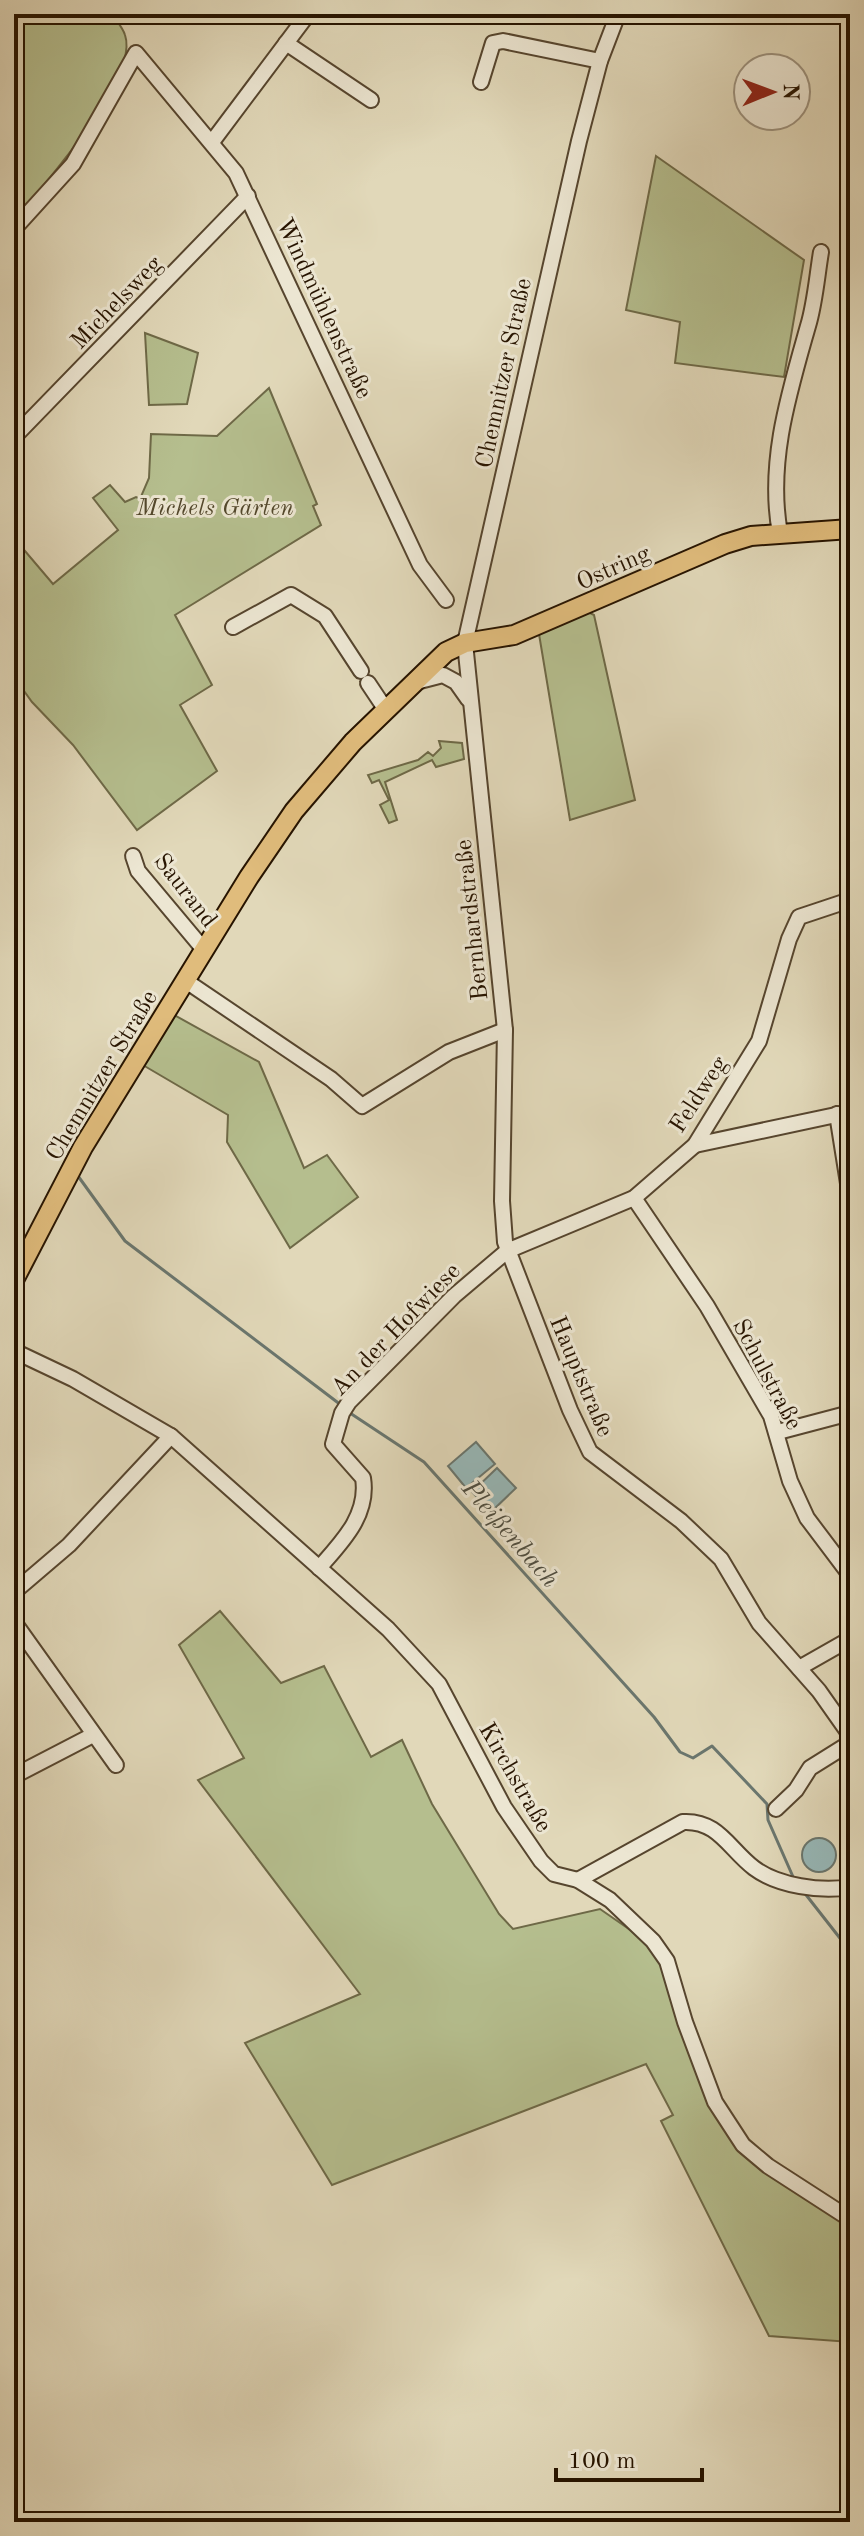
<svg xmlns="http://www.w3.org/2000/svg" width="864" height="2536" font-family="'Old Standard TT',serif">
<style>
.green{fill:#b5be8e;stroke:#6e6947;stroke-width:2}
.water{fill:#97b8b8;stroke:#6a766e;stroke-width:2}
.lines{fill:none;stroke-linecap:round;stroke-linejoin:round}
.stream{stroke:#6a766e;stroke-width:3}
.minor-casing{stroke:#56452e;stroke-width:18}
.major-casing{stroke:#271400;stroke-width:22}
.minor{stroke:#ece6d2;stroke-width:14}
.major{stroke:#e0bc7c;stroke-width:18}
.labels{text-anchor:middle;stroke-width:6;stroke-linejoin:round;paint-order:stroke}
.street-label{font-size:24px;fill:#271400;stroke:#ece6d2}
.park-label{font-size:24px;font-style:italic;fill:#52472b;stroke:#ece6d2}
.water-label{font-size:26px;font-style:italic;fill:#4e4d40;stroke:#ece6d2}
</style>
<rect width="100%" height="100%" fill="#e1d8b9"/>
<filter id="stains"><feTurbulence type="fractalNoise" baseFrequency=".0025" numOctaves="4"/><feColorMatrix values="0 0 0 0 .2 0 0 0 0 .09 0 0 0 0 .02 0 0 0 .5 -.17"/></filter>
<radialGradient id="worn" r=".72"><stop offset=".6" stop-color="#630" stop-opacity="0"/><stop offset="1" stop-color="#630" stop-opacity=".3"/></radialGradient>
<g class="green">
<path d="M14,14H112C116,20 123,28 125,35C140,77 42,188 14,220Z"/>
<path d="M656,156L804,260L784,377L675,363L680,322L626,310Z"/>
<path d="M145,333L198,353L187,404L149,405Z"/>
<path d="M269,388L317,504L313,506L321,525L175,615L212,685L180,705L217,771L137,830L73,745L32,702L14,677V538L53,584L118,530L93,498L110,485L125,502L136,497L140,499L149,478L151,434L217,436Z"/>
<path d="M588,612L594,615L635,800L570,820L539,634Z"/>
<path d="M439,741L462,743L464,759L436,767L432,760L385,782L397,820L389,823L380,805L389,800L379,780L372,783L368,775L418,760L428,752L433,756L441,748Z"/>
<path d="M167,1011L259,1062L304,1168L327,1155L358,1197L290,1248L227,1142L228,1115L136,1061Z"/>
<path d="M220,1611L281,1683L324,1666L371,1757L402,1740L432,1804L499,1914L513,1929L600,1909L649,1943L664,1967L742,2150L844,2220L850,2227V2342L769,2336L661,2121L673,2115L646,2064L332,2185L245,2043L360,1994L198,1780L244,1758L179,1645Z"/>
</g>
<g class="water">
<path d="M476,1442L495,1464L466,1488L448,1466Z"/>
<path d="M497,1468L516,1488L491,1512L472,1492Z"/>
<circle cx="819" cy="1855" r="17"/>
</g>
<g class="lines">
<g class="stream">
<path d="M14,999L23,1068"/>
<path d="M78,1176L125,1241L341,1405"/>
<path d="M350,1413L424,1462L654,1717L680,1752L693,1758L712,1746L767,1804L768,1820L794,1879"/>
<path d="M803,1891L850,1951"/>
</g>
<defs>
<g id="minor">
<path d="M618,14L600,61L579,141L465,643L505,1030L502,1201L505,1242L570,1410L590,1452L681,1521L721,1559L759,1623L819,1691L850,1735"/>
<path d="M286,43L371,100"/>
<path d="M481,82L493,43L503,41L600,61"/>
<path d="M212,142L308,14"/>
<path d="M14,229L73,164L136,53L236,173L420,565L446,600"/>
<path d="M14,437L248,196"/>
<path d="M780,533C767,463 789,393 808,326C815,303 817,276 821,252"/>
<path d="M233,627L291,595L325,616L361,671"/>
<path d="M416,682L443,675L456,682L468,699"/>
<path d="M368,683L386,710"/>
<path d="M133,856L138,871L205,951"/>
<path d="M186,981L331,1079L362,1106L449,1052L505,1030"/>
<path d="M837,1114L850,1196"/>
<path d="M695,1145L850,1112"/>
<path d="M634,1198L707,1306L771,1416L790,1481L807,1518L850,1575"/>
<path d="M14,1351L73,1379L171,1436L388,1629L439,1684L504,1807L541,1861L554,1874L578,1880L610,1900L653,1941L667,1961L685,2022L715,2102L743,2145L768,2166L850,2219"/>
<path d="M778,1432L850,1413"/>
<path d="M319,1568C342,1542 369,1515 363,1478L333,1444L342,1413L349,1402L454,1296L507,1251L634,1198L695,1145L759,1041L789,939L799,917L850,900"/>
<path d="M14,1592L69,1545L171,1436"/>
<path d="M14,1622L116,1765"/>
<path d="M799,1668L850,1639"/>
<path d="M14,1776L93,1735"/>
<path d="M776,1809L796,1790L810,1768L850,1743"/>
<path d="M578,1880L683,1822C718,1820 729,1849 754,1868C778,1886 821,1892 850,1887"/>
</g>
<path id="major" d="M14,1280L83,1147L249,877L294,811L353,742L446,652L465,643L514,635L725,544L751,536L850,529"/>
</defs>
<use href="#minor" class="minor-casing"/>
<use href="#major" class="major-casing"/>
<use href="#minor" class="minor"/>
<use href="#major" class="major"/>
</g>
<g class="labels">
<g class="street-label">
<text transform="translate(116 302) rotate(-46)" y="8">Michelsweg</text>
<text transform="translate(325 308) rotate(65)" y="8">Windmühlenstraße</text>
<text transform="translate(503 373) rotate(-78)" y="8">Chemnitzer Straße</text>
<text transform="translate(613 567) rotate(-24)" y="8">Ostring</text>
<text transform="translate(186 890) rotate(52)" y="8">Saurand</text>
<text transform="translate(471 920) rotate(-96)" y="8">Bernhardstraße</text>
<text transform="translate(101 1075) rotate(-59)" y="8">Chemnitzer Straße</text>
<text transform="translate(698 1094) rotate(-57)" y="8">Feldweg</text>
<text transform="translate(395 1329) rotate(-46)" y="8">An der Hofwiese</text>
<text transform="translate(768 1374) rotate(62)" y="8">Schulstraße</text>
<text transform="translate(582 1376) rotate(67)" y="8">Hauptstraße</text>
<text transform="translate(516 1777) rotate(60)" y="8">Kirchstraße</text>
</g>
<g class="park-label">
<text x="215" y="515">Michels Gärten</text>
</g>
<g class="water-label">
<text transform="translate(511 1533) rotate(49)" y="9">Pleißenbach</text>
</g>
</g>
<rect width="864" height="2536" fill="none" stroke="#e1d8b9" stroke-width="48"/>
<rect x="16" y="16" width="832" height="2504" fill="none" stroke="#271400" stroke-width="4"/>
<rect x="24" y="24" width="816" height="2488" fill="none" stroke="#271400" stroke-width="2"/>
<g transform="translate(772 92) rotate(89)"><circle r="38" fill="#ece6d2" stroke="#9d927e" stroke-width="2"/>
<path d="M0-6L14 30L0 20L-14 30Z" fill="#8f2418"/>
<text y="-12" font-size="22" font-weight="bold" text-anchor="middle" fill="#271400">N</text>
</g>
<path d="M556 2468v12h146v-12" fill="none" stroke="#271400" stroke-width="4"/>
<text x="568" y="2468" font-size="24" fill="#271400" stroke="#ece6d2" stroke-width="6" paint-order="stroke">100 m</text>
<rect width="100%" height="100%" filter="url(#stains)"/>
<rect width="100%" height="100%" fill="url(#worn)"/>
</svg>
